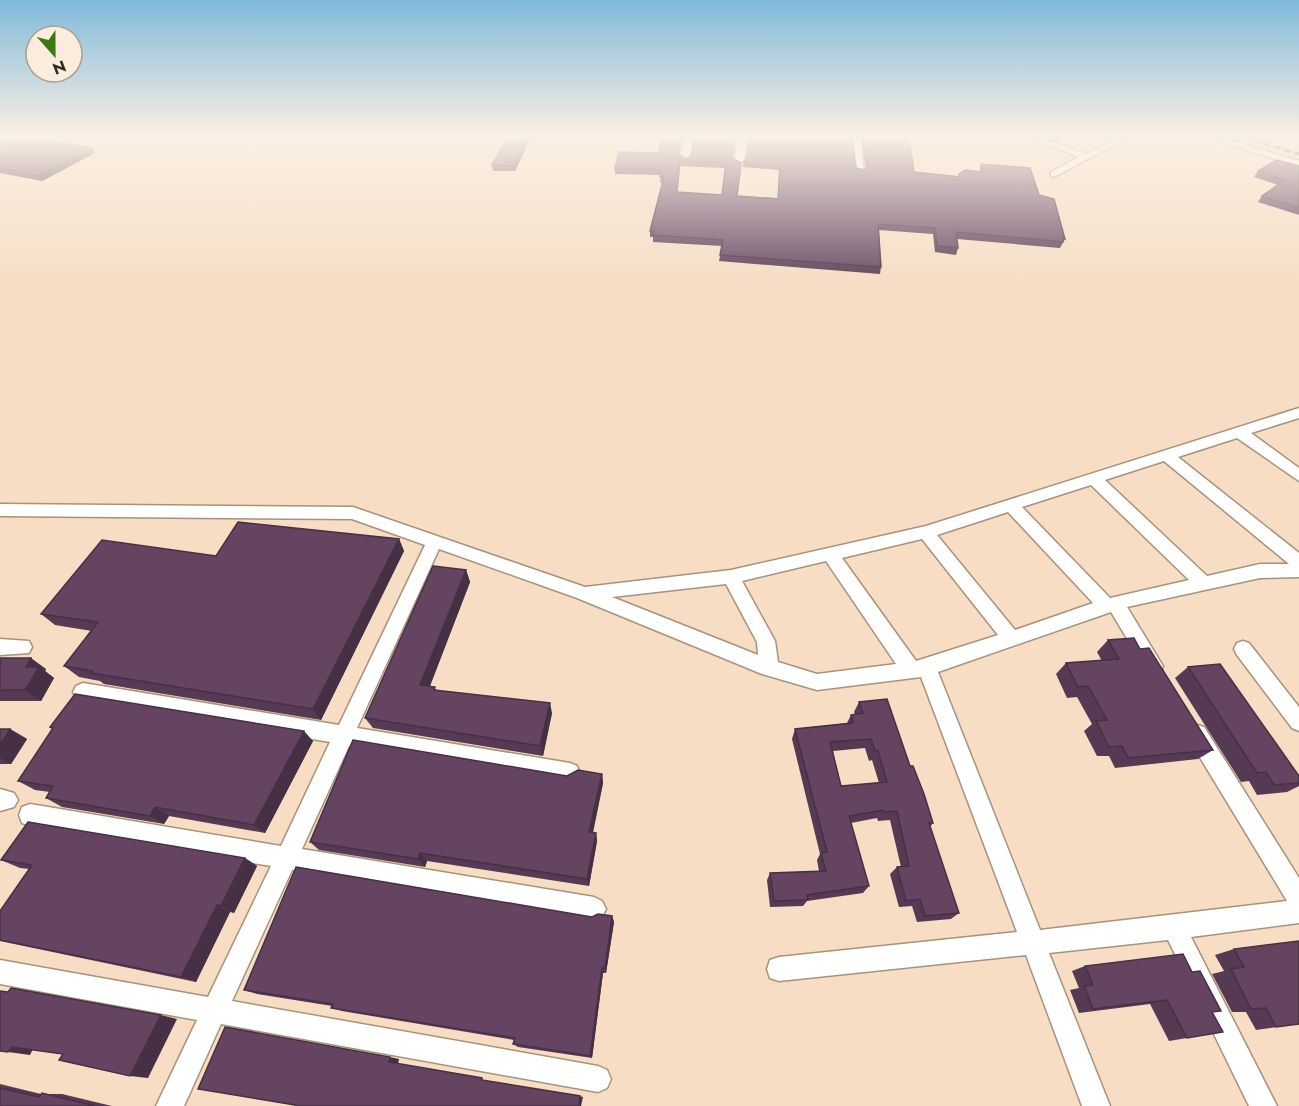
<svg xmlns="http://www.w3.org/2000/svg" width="1299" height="1106" font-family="Jost,sans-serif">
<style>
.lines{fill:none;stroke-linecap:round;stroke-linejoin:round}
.street-casing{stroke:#a9927a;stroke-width:3}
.street{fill:#fff;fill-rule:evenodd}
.rail{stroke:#483d31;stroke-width:3;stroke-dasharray:7 4;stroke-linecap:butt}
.wall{fill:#563a53;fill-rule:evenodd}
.shaded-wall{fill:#463044}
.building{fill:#644461;stroke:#463044;stroke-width:1.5;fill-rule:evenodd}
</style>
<rect width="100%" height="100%" fill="#f6ddc4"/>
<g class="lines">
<defs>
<g id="street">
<path d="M684,137H692L690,160L685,163L680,160Z"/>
<path d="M738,137H746L744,164L739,167L734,164Z"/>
<path d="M853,137H861L864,174L856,172Z"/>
<path d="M1027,137H1039L1086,154L1118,137H1129L1054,177L1051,176V172L1079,157Z"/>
<path d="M1206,137H1220L1299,161V167Z"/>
<path d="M1299,408V418L1251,433L1299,468V481L1237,438L1178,457L1299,553V577L1260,578L1127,607L1163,666L1161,672L1154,674L1147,672L1111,612L938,672L1040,930L1287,901L1190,741L1187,734L1190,727L1197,725L1204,727L1299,878V923L1191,937L1277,1106H1249L1168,940L1049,953L1110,1106H1082L1026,955L779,981L770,978L767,969L770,960L779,957L1017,932L921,677L817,690L762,674L577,598L439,549L357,728L570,763L577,766L580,773L577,780L570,783L349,746L302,849L594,897L602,901L606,909L602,917L594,921L292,870L232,1001L598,1066L607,1070L611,1079L607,1088L598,1092L221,1024L184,1106H156L197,1020L0,984V960L208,997L271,866L30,826L22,823L19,815L22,807L30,804L281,846L330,742L83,701L76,698L73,692L76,686L83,683L339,725L425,545L352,519L0,516V504L353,507L585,587L731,570L926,526ZM1164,461L1289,564H1260L1207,576L1105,480ZM1091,485L1189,580L1110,598L1022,507ZM1008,512L1093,603L1015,630L937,535ZM922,539L998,635L916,661L842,558ZM826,561L896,664L817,674L778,662L775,641L742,581ZM726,584L757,642L758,655L612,597Z"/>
<path d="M0,639L29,641L32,647L29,653L0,655Z"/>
<path d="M1243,641L1249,643L1299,707V731L1292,728L1237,655L1234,649L1237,643Z"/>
<path d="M0,789L14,793L18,800L14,807L0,811Z"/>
</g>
</defs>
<use href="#street" class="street-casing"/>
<use href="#street" class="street"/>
<path class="rail" d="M1242,137L1299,154"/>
</g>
<g class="wall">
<path d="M0,137L95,153L42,181L0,173Z"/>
<path d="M508,137H531L515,171H493L492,165Z"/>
<path d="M662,137H682L679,154L686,159L733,158L737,196L778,198L779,170L743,167V162L856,168L865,170H866L861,137H909L914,172L958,176L959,174L979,172L981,164L1039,195L1065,239L1060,248L957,239L958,248L956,255L935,252L933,234L879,230L881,267L880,274L719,261L722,246L653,242V237H650V231L663,183H660L661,175L615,174V168L659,153ZM679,166L725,168L722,195L677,192Z"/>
<path d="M1299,166V215L1258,202L1262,196L1278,185L1254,177L1258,171Z"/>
<path d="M399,539L404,551L321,720L104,684L100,681L79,677L64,666L92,631L55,625L41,614L216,556Z"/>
<path d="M466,570L470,582L430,686L437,690L552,713L543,756L373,728L365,718Z"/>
<path d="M1108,640L1140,649L1213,750L1198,759L1115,768L1109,756H1097L1084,731L1092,724L1077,697L1067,698L1056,674L1066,663L1102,661L1097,652Z"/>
<path d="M0,658L46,669L45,671L54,678L41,701H0Z"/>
<path d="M1188,667L1299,776V786L1287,792L1257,795L1249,781L1241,782L1175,678Z"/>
<path d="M859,702L910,766L933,823L930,827L959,913L951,919L917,922L912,906L899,907L890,874L897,867H901L890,820L878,821L877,818L851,823L869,886L863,893L807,901L803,906L770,907L767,880L770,873L819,871L817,860L820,854L792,739L795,729L847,723L851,715L855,714L854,712ZM865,748L869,761L872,760L879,783L841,786L833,751Z"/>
<path d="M50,727L313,741L265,833L169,816L164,824L62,807L46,798L50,792L35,790L18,781L52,729Z"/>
<path d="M0,729H10L27,739L11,764H0Z"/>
<path d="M602,774L603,783L593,833H596L597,841L589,886L427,861L425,867L319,850L310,842L567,776Z"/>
<path d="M245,858L257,866L234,913L230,912L196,982L0,941V911L29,869L20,868L1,860Z"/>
<path d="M612,916L614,922L606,973H603L592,1058L518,1047L513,1044L514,1040L342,1011L331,1008L332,1006L257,994L244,990L592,917Z"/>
<path d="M1234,949L1299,1024L1256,1030L1246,1012H1232L1212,974L1224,971L1215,955Z"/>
<path d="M1085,966L1213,1013L1223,1032L1169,1041L1150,1004L1079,1013L1070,990L1079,988L1072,971Z"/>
<path d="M0,1084L41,1094H62L112,1106H0Z"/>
</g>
<g class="shaded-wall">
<path d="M527,137H531L515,171L514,166Z"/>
<path d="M92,148L95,153L42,181L38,175Z"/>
<path d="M399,539L404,551L321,720L313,709Z"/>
<path d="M466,570L470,582L426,696L420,685Z"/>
<path d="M31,658L46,669L45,671L54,678L41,701L25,690L26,667Z"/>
<path d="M550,703L552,713L543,756L540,746Z"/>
<path d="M10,729L27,739L11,764L0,758V745Z"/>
<path d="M304,731L313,741L265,833L254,825Z"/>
<path d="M602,774L603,783L591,840L589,832Z"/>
<path d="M155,807L169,816L164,824L150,816Z"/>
<path d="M596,833L597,841L589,886L587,879Z"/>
<path d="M420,853L427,861L425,867L418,859Z"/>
<path d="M245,858L257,866L234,913L221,906Z"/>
<path d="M217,905L230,912L196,982L181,977Z"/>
<path d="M612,916L614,922L606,973L605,968Z"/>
<path d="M602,968L603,973L592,1058L590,1056Z"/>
<path d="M161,1015L177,1019L148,1078L130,1076Z"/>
<path d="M12,1047L33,1049L30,1055L8,1052Z"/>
<path d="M390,1057L399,1059L398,1064L389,1062Z"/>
<path d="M580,1096L583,1097L581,1106H579Z"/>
</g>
<g class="building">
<path d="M0,137H27L92,148L38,175L0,168Z"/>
<path d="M508,137H527L514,166L492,165Z"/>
<path d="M662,137H681L678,154L686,159L692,154L694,137H735L732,158L741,163L737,196L778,199L780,164L743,162L747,158L748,137H852L856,168L865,170L868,168L863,137H909L914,172L960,177L959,174L965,170L983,172L981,164L1030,168L1039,195L1054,199L1065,239L1063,238V242L956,232L958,248L937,246L935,228L878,224L881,267L720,255L723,240L653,235L654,231H650L664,177H660L661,169L615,168L619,152L659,153ZM680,161L726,162L722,195L677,192Z"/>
<path d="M1277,160L1299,166V208L1262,196L1285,180L1258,171Z"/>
<path d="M238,522L399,539L313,709L91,673L93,671L64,666L98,622L41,614L102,540L216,556Z"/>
<path d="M433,566L466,570L420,685L435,687L434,690L550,703L540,746L365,718Z"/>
<path d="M1134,638L1140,649L1149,648L1213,750L1128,758L1122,746L1109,747L1096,721L1107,720L1088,686L1078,687L1066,663L1119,659L1108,640Z"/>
<path d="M0,658H31L26,667H39L25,690H0Z"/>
<path d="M1220,664L1299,776V783L1274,785L1266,772L1257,773L1188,667Z"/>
<path d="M75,694L304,731L254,825L155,807L150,816L46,798L53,786L18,781L53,728L50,727Z"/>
<path d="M887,699L910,766H913L924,794L933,823H929L959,913L925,916L920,899L906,901L897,867L909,866L897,811L884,812L883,810L849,816L869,886L807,895L808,900L774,901L770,873L826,871L821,853L827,852L795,729L853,723L851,715L863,713L859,702ZM871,739L875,751H878L887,782L841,786L830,742Z"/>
<path d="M0,729H10L0,745Z"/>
<path d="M353,740L567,776L578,770L602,774L589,832L596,833L587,879L420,853L418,859L310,842Z"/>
<path d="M28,822L245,858L221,906L217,905L181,977L0,940V911L32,865L1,860Z"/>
<path d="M296,867L592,917L598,914L612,916L605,968H602L590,1056L513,1044L515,1038L331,1008L333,1004L244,990Z"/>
<path d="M1299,941V1024L1276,1027L1266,1008L1251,1009L1231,969L1244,967L1234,949Z"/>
<path d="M1183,954L1192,972L1200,971L1221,1011L1212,1012L1223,1032L1187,1038L1167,1000L1093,1009L1084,986L1093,985L1085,966Z"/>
<path d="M11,988L161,1015L130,1076L59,1060L63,1054L12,1047L8,1052L0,1051V991L8,992Z"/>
<path d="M225,1027L390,1057L389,1062L482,1078V1080L580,1096L579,1106H295V1105L198,1089Z"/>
<path d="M0,1088L39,1097L42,1093L95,1106H0Z"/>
</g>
<linearGradient id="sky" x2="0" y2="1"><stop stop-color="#81badb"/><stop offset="0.47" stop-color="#fbf0e4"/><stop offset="1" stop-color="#fbf0e4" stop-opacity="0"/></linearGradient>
<rect width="1299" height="292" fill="url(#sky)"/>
<g transform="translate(54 54) rotate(159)"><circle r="28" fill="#fbecdd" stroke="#ab9e91" stroke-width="1.5"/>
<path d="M0-4.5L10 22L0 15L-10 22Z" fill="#3a7814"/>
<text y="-9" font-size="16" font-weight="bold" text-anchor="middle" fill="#32291f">N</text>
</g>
</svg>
